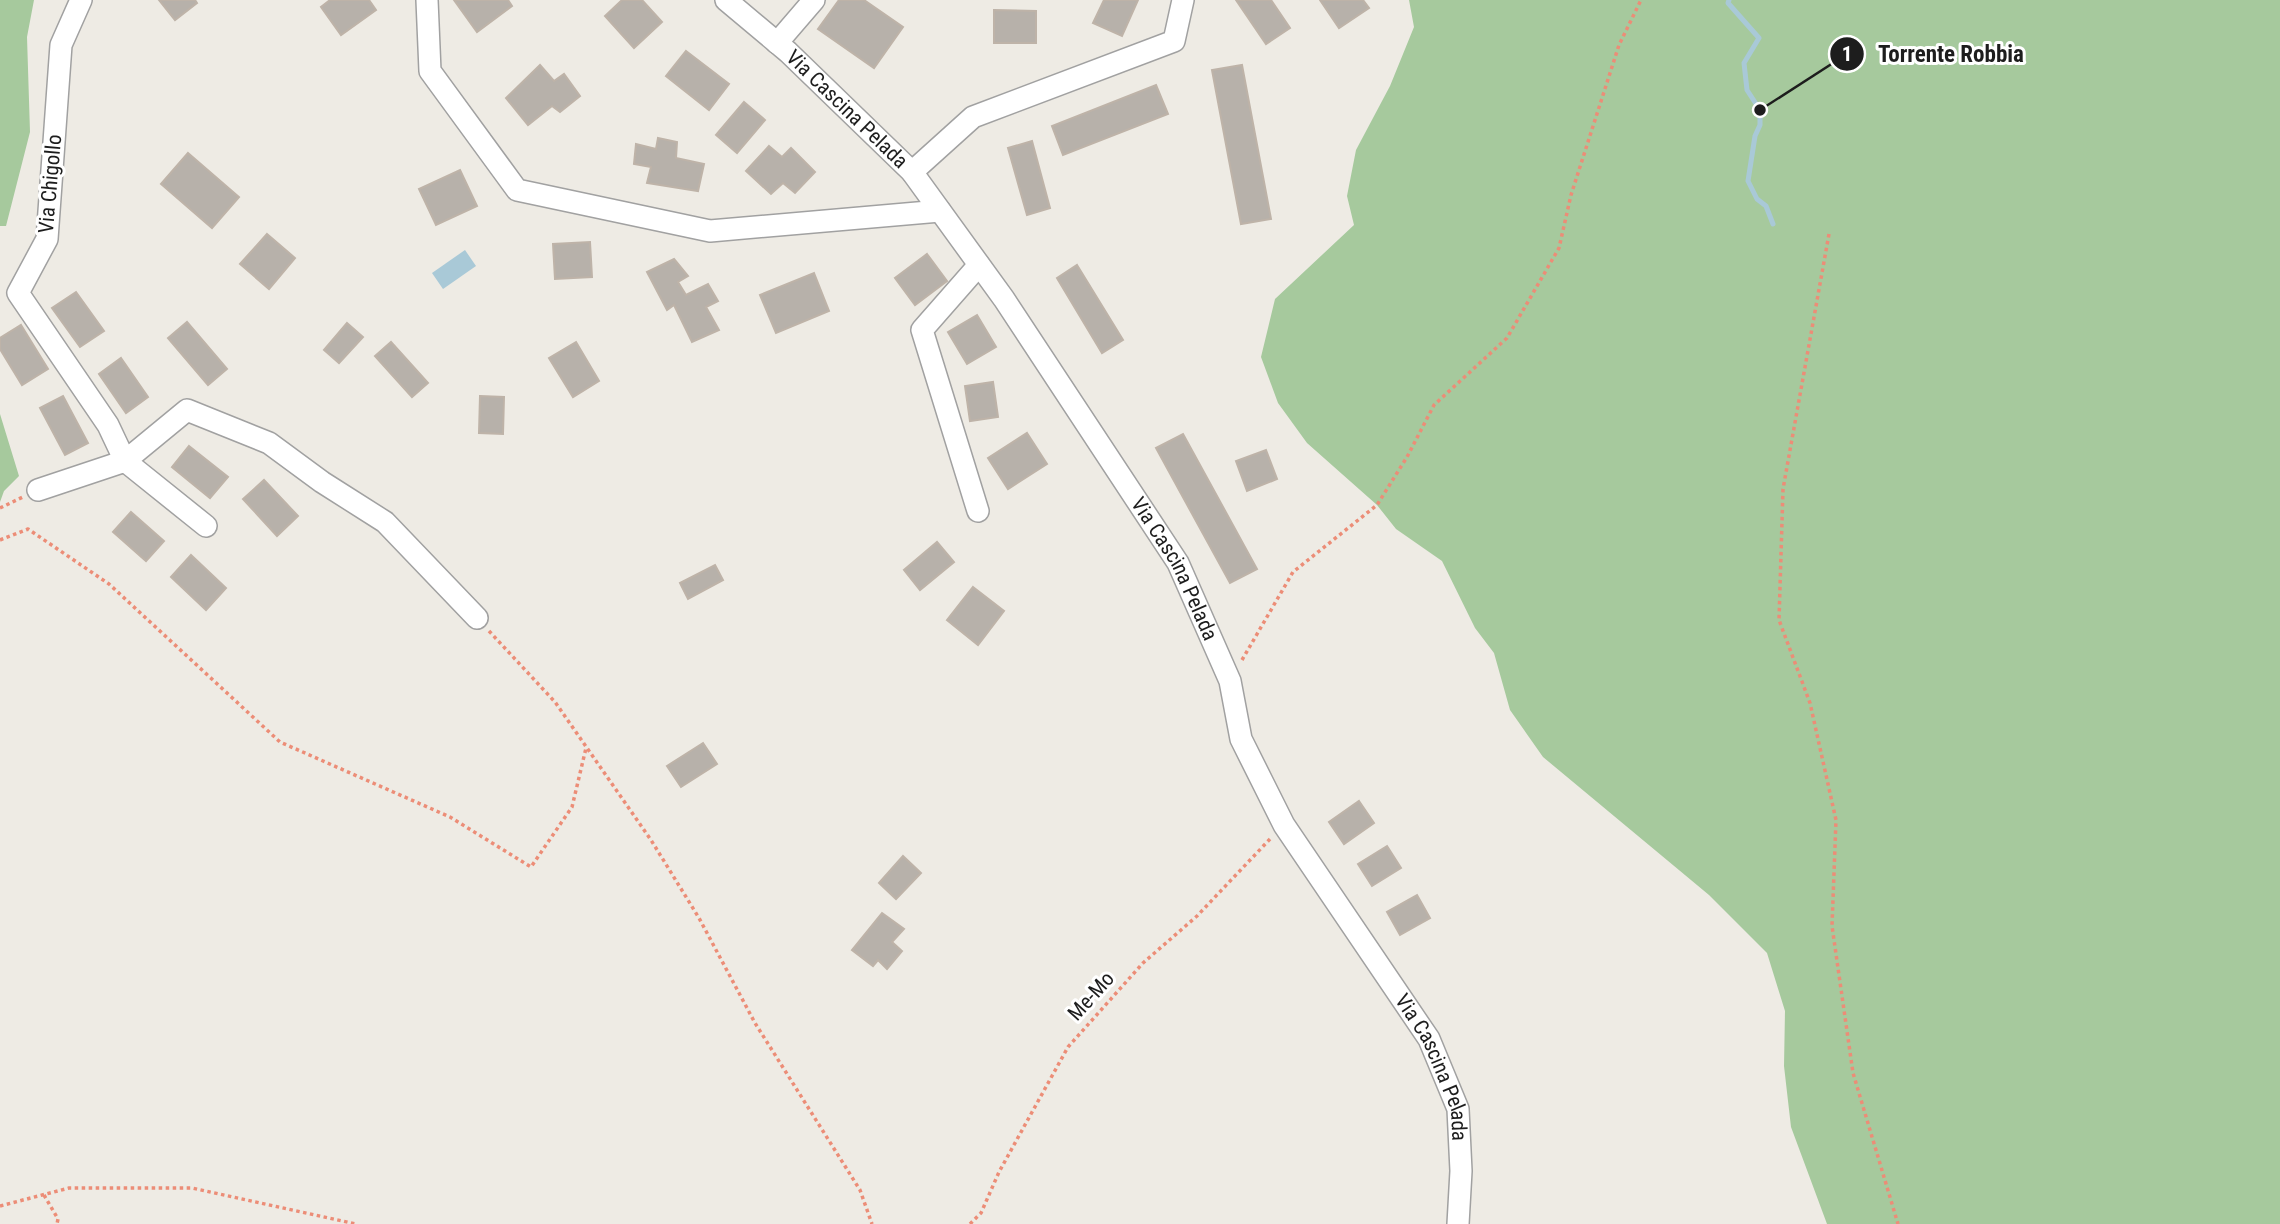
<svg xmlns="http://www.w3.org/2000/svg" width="2280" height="1224" font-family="'Roboto Condensed',sans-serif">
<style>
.forest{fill:#a6c99d}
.water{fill:#a9c9d7}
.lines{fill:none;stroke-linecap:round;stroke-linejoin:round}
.stream{stroke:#a9c9d7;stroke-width:5}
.building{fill:#b7b1aa;stroke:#beb3a8;stroke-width:2}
.street-casing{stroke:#a1a1a1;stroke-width:24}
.path{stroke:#ec8d77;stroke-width:3.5;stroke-dasharray:3.5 3.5;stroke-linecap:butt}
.street{stroke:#fff;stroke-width:21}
.labels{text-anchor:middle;stroke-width:6;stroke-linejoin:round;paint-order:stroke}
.street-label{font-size:21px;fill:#1d1d1d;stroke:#fff}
.leader{fill:none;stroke:#1d1d1d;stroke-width:2.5}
.callout-dot{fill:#1d1d1d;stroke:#fff;stroke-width:2.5}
.mark-label{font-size:21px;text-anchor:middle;font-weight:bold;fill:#fff}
.callout-label{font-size:23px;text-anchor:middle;font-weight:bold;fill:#1d1d1d;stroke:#fff;stroke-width:6;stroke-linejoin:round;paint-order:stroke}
</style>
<rect width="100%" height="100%" fill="#eeebe4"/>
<g class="forest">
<path d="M0,0H34L27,37L30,132L6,226H0Z"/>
<path d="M1409,0H2280V1224H1827L1791,1127L1784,1066L1785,1011L1767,953L1709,895L1543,757L1510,710L1494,653L1475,628L1442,561L1396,529L1377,505L1307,443L1278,403L1261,357L1275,299L1354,225L1347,196L1356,150L1390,86L1414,27Z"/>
<path d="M0,414L19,476L4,491L0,502Z"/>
</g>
<path class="water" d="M465,250L476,266L443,289L432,273Z"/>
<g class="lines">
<path class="stream" d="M1729,0L1728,3L1759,38L1744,63L1747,90L1760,110V125L1755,136L1748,181L1757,199L1766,206L1773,224"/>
</g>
<g class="building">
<path d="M159,0H195L197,3L175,20Z"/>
<path d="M330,0H369L376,10L341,35L321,7Z"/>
<path d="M454,0H508L512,6L477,32Z"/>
<path d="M622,0H642L662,22L634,48L605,16Z"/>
<path d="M839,0H864L903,27L874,68L818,29Z"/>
<path d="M1104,0H1138L1122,36L1093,23Z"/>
<path d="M1236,0H1271L1290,28L1266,44Z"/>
<path d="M1320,0H1363L1369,8L1339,28Z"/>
<path d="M994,10L1036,11V43H994Z"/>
<path d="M686,51L729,84L709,110L666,76Z"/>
<path d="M540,65L554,81L564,74L580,96L560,112L552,106L528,125L506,98Z"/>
<path d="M1242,65L1271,219L1241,224L1212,70Z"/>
<path d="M1156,85L1168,114L1063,155L1052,126Z"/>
<path d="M744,102L765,120L737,153L716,135Z"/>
<path d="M658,138L677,142L676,158L704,164L698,191L647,183L651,167L634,164L636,144L656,149Z"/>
<path d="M1032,141L1050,208L1027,215L1008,148Z"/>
<path d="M769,146L782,157L791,148L815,172L795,193L783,183L771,194L746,171Z"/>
<path d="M188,153L239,197L212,228L161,184Z"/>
<path d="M460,170L477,206L436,225L419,189Z"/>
<path d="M267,234L295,258L269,289L240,264Z"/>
<path d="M590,242L592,277L555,279L553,244Z"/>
<path d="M927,254L947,281L915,305L895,278Z"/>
<path d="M674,259L688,276L678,282L686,295L708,284L718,301L706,307L719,330L692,342L674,305L667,310L647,272Z"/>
<path d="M1077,265L1123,340L1102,353L1057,278Z"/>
<path d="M814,273L829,311L776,333L760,295Z"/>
<path d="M76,292L104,331L80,347L52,308Z"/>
<path d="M977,315L996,347L967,364L948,332Z"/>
<path d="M187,322L227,369L208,385L168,338Z"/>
<path d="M347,323L363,337L339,363L324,350Z"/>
<path d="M21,325L48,369L22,385L0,349V338Z"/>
<path d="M391,342L428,383L412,397L375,356Z"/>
<path d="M576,342L599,381L573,397L549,358Z"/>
<path d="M121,358L148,397L126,413L99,374Z"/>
<path d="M993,382L998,417L970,421L965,386Z"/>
<path d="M63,396L88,443L65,455L40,408Z"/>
<path d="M480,396L504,397L503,434L479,433Z"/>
<path d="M1027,433L1047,464L1008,489L988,458Z"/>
<path d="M1183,434L1257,569L1230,583L1156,448Z"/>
<path d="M189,446L228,477L210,498L172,467Z"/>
<path d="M1266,450L1277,479L1247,491L1236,461Z"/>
<path d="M264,480L298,516L277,536L243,499Z"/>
<path d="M131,512L164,541L146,561L113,532Z"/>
<path d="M937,542L954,562L920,590L904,570Z"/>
<path d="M191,555L226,588L206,610L171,577Z"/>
<path d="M715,565L723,580L688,599L680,583Z"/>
<path d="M973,587L1004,611L978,645L947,620Z"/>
<path d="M703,743L717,764L681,787L667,766Z"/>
<path d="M1359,801L1374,823L1344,844L1329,822Z"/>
<path d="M1387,846L1401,868L1372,886L1358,864Z"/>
<path d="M903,856L921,873L896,899L879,883Z"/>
<path d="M1417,895L1430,918L1400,935L1387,912Z"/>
<path d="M882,913L904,929L892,942L902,951L887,969L878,960L873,966L852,950Z"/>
</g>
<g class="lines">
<defs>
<g id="street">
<path d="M81,0L61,45L47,239L18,293L108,425L125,461L187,410L269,443L322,482L385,522L477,618"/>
<path d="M427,0L430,71L517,190L710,231L940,211"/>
<path id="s1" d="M726,0L788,52L912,172L1004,299L1178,563L1230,681L1241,739L1284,825L1429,1039L1458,1109L1461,1171L1458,1224"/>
<path d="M777,43L814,0"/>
<path d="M912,172L973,117L1174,41L1183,0"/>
<path d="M38,490L125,461L206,526"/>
<path d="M978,511L922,330L979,265"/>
</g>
</defs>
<use href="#street" class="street-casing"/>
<g class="path">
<path d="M1829,234L1783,489L1779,620L1810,703L1836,820L1832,926L1853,1073L1898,1224"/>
<path d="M0,508L23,497"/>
<path d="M0,540L28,529L109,584L280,742L450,817L531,867L572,807L586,748"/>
<path d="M489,631L555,702L651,840L699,918L755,1023L860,1190L872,1224"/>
<path d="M1242,660L1293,572L1377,505L1407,457L1434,405L1507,338L1559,248L1571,195L1619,45L1641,0"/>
<path d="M44,1195L58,1219L57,1224"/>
<path d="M0,1206L69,1188H192L356,1224"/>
<path d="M970,1224L981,1213L999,1172L1068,1047L1143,963L1197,916L1270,839"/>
</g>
<use href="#street" class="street"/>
</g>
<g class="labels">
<g class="street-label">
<text dy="7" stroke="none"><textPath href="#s1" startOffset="163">Via Cascina Pelada</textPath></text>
<text transform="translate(50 184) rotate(-85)" y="7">Via Chigollo</text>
<text dy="7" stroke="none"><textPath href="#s1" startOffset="730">Via Cascina Pelada</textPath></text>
<text transform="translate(1091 996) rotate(-48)" y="7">Me-Mo</text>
<text dy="7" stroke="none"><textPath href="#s1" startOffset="1297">Via Cascina Pelada</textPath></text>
</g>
</g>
<path class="leader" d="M1760 110L1847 54"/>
<g class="callout-dot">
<circle cx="1760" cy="110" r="7"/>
<circle cx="1847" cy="54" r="18"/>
</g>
<g class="mark-label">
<text x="1847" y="61">1</text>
</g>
<g class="callout-label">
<text x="1951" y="62">Torrente Robbia</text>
</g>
</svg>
